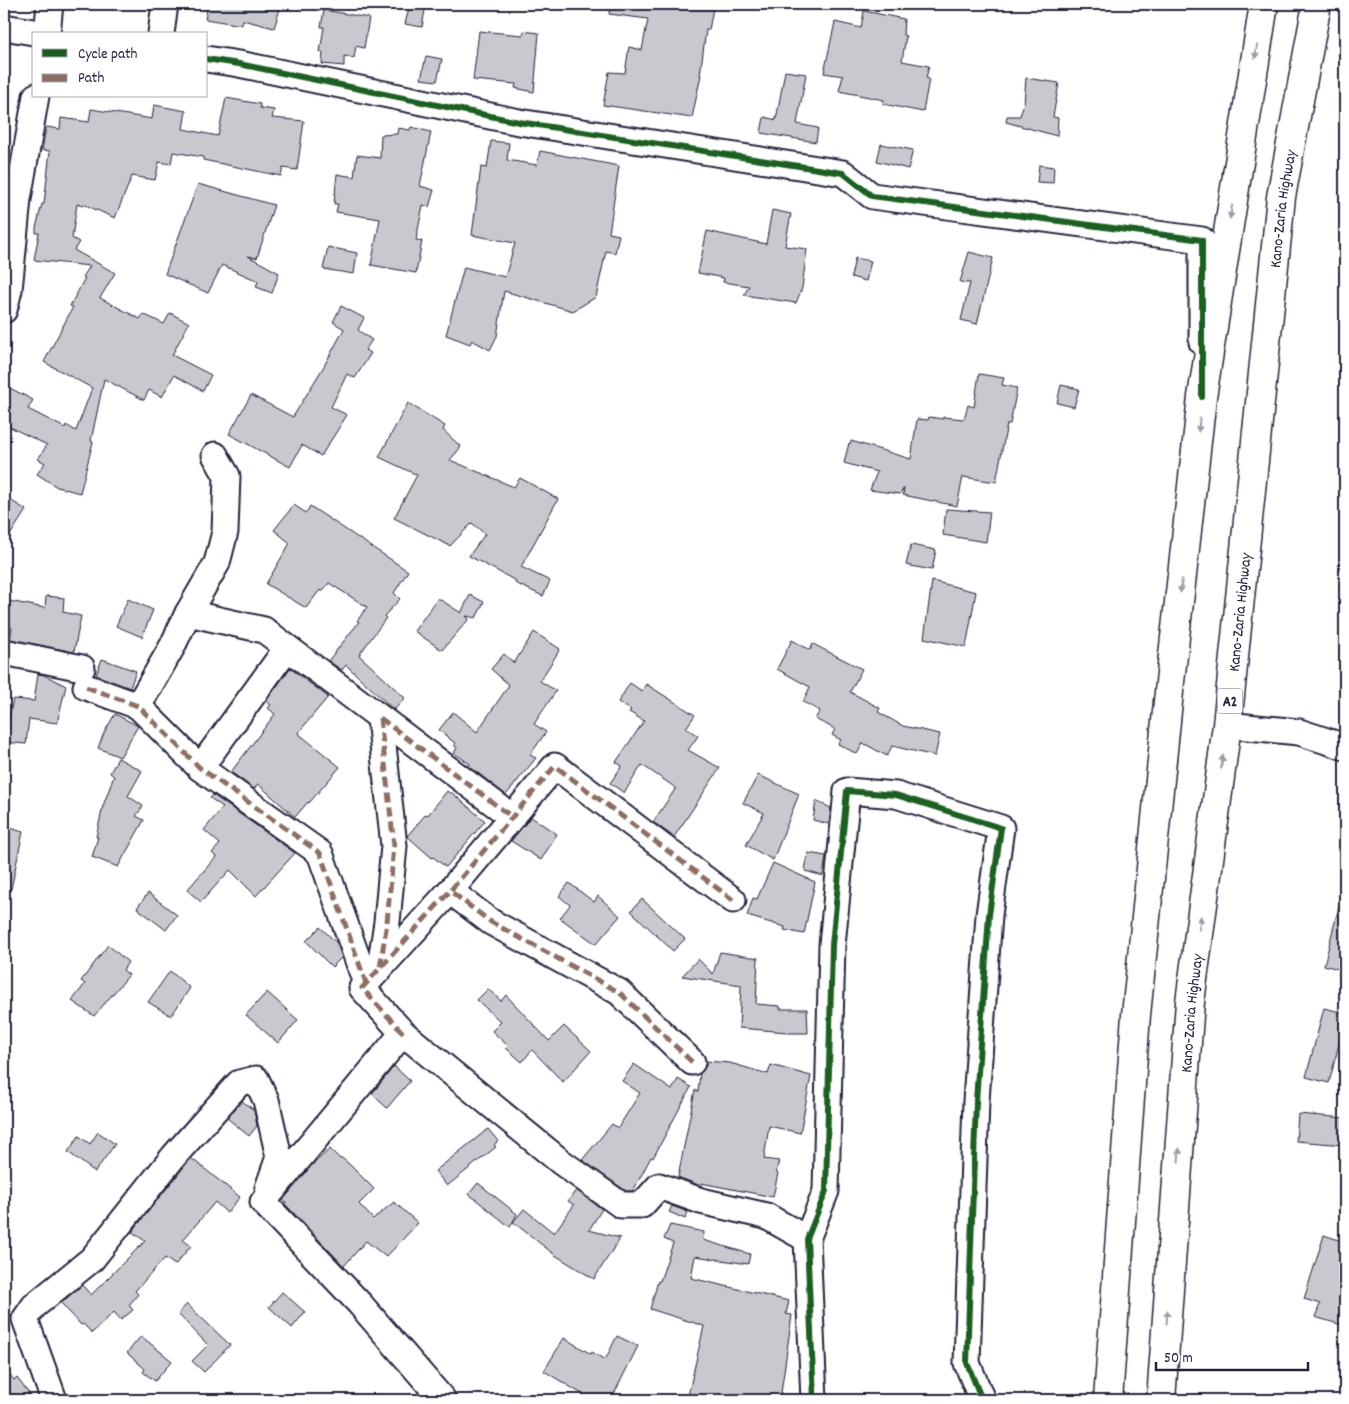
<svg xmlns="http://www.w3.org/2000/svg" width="1349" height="1404" font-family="Dekko,sans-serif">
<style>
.building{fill:#c8c8cf;stroke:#22223b}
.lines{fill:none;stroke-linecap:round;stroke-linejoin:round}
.minor-casing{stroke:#22223b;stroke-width:29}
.highway-casing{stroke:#22223b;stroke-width:31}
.minor{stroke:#fff;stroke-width:25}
.highway{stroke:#fff;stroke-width:28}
.quiet{stroke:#8d6e63;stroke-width:5;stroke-dasharray:10 5;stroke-linecap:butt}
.cycleway-casing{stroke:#fff;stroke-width:9}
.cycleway{stroke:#1b5e20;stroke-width:6}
.oneway{fill:#9c9ca7}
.labels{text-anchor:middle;stroke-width:4;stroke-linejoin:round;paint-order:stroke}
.shield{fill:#fff;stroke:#646476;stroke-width:1}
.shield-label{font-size:15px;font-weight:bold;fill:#22223b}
.street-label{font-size:16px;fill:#22223b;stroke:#fff}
</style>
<rect width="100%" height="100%" fill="#fff"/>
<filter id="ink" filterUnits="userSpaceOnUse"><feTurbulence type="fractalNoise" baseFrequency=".02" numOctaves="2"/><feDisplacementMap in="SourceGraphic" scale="10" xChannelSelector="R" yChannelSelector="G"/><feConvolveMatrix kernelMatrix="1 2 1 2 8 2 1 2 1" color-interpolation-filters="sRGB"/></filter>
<g filter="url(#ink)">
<g class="building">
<path d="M204,4H261L280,9L274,28L243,20L242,25L205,19L207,10L204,9Z"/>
<path d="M410,4H426L422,27L405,24Z"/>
<path d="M610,4H688L713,8L709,30H706L700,75H701L692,118L603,105L609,72L625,73L629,47L642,50L648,19L609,14Z"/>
<path d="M324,10L369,18L364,48L356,46L354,58L344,56V66L322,64L323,52H320L324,27H321Z"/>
<path d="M864,11L904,19L903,35L906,36L902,61L929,66L926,78L929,79L923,112L883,104L884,100L839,91L843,76L824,73L835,22L861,28Z"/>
<path d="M479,31L523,35L524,31L539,33L534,92L515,88L516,84L473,80Z"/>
<path d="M426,56L442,59L437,81L421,79Z"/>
<path d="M785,71L806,74L797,124L818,128L816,142L761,133L764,117L776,120Z"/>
<path d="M1026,78L1059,83L1053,117L1058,118L1057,136L1006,122L1007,116H1020L1024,103Z"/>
<path d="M226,98L260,104V108L274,110L272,118L304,121L297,170L283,168L281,176L203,160V157L173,152L171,164L159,162L155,180L132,176L115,218L83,204V206L77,204L72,238L79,242L74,250L115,273L100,298L140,319L143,314L164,324L170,313L189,323L172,355L211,375L203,391L174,375L162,397L149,390L144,400L104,379L91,441L93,442L80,493L57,487L37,474L45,463L38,459L47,445L4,424V385L33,400L28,409L65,428L66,425L76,431L92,388L44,362L73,307L70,306L85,278L83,277L90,266L34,260L39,233H36V228L42,204H44L50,151L42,150L46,127L60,129L61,118L89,122L91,109L152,119L154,105L186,111L183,129L218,136Z"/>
<path d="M411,127L431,132L420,186L434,190L429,207L423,205L416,240L422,241L416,273L371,265L380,219L336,212L338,204H334L337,174L354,177L357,155L380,158L381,135L397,134L398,128L410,130Z"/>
<path d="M491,141L509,143L507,160L537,165L540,151L619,166L609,233L619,235L615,253L606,251L596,297L573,311L504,291L497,336L490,350L472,340L470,344L446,335L464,267L505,277L515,243L472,235L481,167L487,168Z"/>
<path d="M881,144L913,150L908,169L877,161Z"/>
<path d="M1039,165L1054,167L1053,183L1037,182Z"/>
<path d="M198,184L274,205L257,258L248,256L279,273L272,293L256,287L258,281L222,265L208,293L165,274Z"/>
<path d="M772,210L791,214L785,246L807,249L802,288L796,303L744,295L749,286L723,282L724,278L698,273L707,231L766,244Z"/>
<path d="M328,247L357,253L354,274L323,269Z"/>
<path d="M969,252L993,258L977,324L961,320L970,283L960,282Z"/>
<path d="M855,258L871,261L866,281L851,277Z"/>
<path d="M341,306L364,318L358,330L372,340L365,350L371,353L355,378L347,374L331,407L347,415L321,456L302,445L290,467L229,434L251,395L293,417L324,366L344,329L333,322Z"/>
<path d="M979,374L1004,378L1002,385L1017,388L1010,424H1007L996,482L963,477L957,506L903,495L904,488L900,494L870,490L877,472L844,463L849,443L850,444L851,441L911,459L917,419L928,420L929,417L943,419V417L964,419L968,405L974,407Z"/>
<path d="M1061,385L1079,389L1074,407L1057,403Z"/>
<path d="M408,403L445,426L443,430L461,447L450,460L514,487L520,478L558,499L521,567L550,581L543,596L515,583L516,581L469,556L485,534L472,523L450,546L394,518L417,475L379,457Z"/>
<path d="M4,496L26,510L4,545Z"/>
<path d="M294,505L306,513L310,506L408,571L394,593L400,599L384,616L386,618L359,655L405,698L394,710L346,665L342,670L328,661L359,622L357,621L367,607L329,583L322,592L320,590L306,608L266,584L290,543L274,530Z"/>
<path d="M946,509L990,512L986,542L943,535Z"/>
<path d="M911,545L936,550L932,570L906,565Z"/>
<path d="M932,581L976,592L966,647L924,638Z"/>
<path d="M470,595L484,602L476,618L466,616L469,619L442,650L414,631L438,598L461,613Z"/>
<path d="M46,596L64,598L63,612L81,616L74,652L10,639L12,628L4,626V600L45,608Z"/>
<path d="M128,599L153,610L142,637L116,626Z"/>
<path d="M534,632L560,649L540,681L556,691L534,724L546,732L530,755L536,758L506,795L469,766L470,764L454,753L457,748L454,745L456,744L439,730L453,712L477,732L509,685L491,669L504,654L514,663Z"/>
<path d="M792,640L810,650L813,644L862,669L850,692L880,708L878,712L903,726L940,734L935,756L892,746L887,756L863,743L857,754L838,744L841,740L832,735L835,729L815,719L820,711L803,702L810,687L777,669Z"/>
<path d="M102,659L136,671L130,688L96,675Z"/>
<path d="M290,668L328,697L298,733L340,767L309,803L308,802L295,817L258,784L254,789L231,772L275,714L268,708L271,705L267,702V700Z"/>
<path d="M38,674L44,675L66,686L57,723L29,719L26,744L4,742L13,699L34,701Z"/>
<path d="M630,683L642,691L646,684L695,715L686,728L698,736L688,750L720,768L674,837L653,822L676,788L642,765L624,793L610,783L622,766L616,762L644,721L629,712L631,710L618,702Z"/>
<path d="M115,714L138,726L120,757L98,748L104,733Z"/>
<path d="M118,758L142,771L128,796L143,806L136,816L144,820L118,867L92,857L98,837H96L103,806L114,776L110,773Z"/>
<path d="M758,775L799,794L773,860L746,845L764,813L743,803Z"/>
<path d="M447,791L450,794L451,792L485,821L446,867L433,857L432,858L407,836L426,814L428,815Z"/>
<path d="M213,795L295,853L256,896L230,870L201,902L187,890L216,857L212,853L220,844L204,830L223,807L210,798Z"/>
<path d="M816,801L831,808L829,824L813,820Z"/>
<path d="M531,817L557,834L541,860L511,841Z"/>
<path d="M4,826L23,832L11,889L4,888Z"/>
<path d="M808,853L826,856L823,876L805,871Z"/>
<path d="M773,863L815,882L804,934L784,930L785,927L747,916L753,898L757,899Z"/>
<path d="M569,883L594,902L598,896L620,916L596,944L560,918L570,905L559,896Z"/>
<path d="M148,893L177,915L166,930L137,908Z"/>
<path d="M642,899L685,939L673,951L631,911Z"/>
<path d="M1339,906L1345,907V971L1324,965Z"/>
<path d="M320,927L337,943L342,957L332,967L306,941Z"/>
<path d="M108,945L128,962L123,970L129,975L94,1016L72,1001L85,984L81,981Z"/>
<path d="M720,952L758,958L756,1004L780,1006V1009H807L808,1033H787V1032L739,1028L741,985L682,976L698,959L713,974Z"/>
<path d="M170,971L190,988L171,1016L148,1002Z"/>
<path d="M488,989L501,1001L506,995L549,1041L564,1026L591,1051L563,1082L532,1050L522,1062L506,1048L508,1046L492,1031L501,1022L477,1000Z"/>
<path d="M267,992L298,1020L278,1043L246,1015Z"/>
<path d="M1324,1008L1345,1013V1021L1329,1083L1306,1077Z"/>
<path d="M706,1061L730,1063L768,1074L771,1065L811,1076L800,1133L769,1126L764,1159L779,1161L776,1172L778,1173L773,1197L701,1183V1186L678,1177L695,1090L698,1092L700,1073L706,1066Z"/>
<path d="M634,1064L672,1090L678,1079L691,1087L653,1158L651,1157L633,1191H626L582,1160L612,1124L618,1128L640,1093L622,1081Z"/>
<path d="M394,1066L410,1081L387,1108L372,1094Z"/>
<path d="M242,1101L254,1110L257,1126L249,1136L227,1118Z"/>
<path d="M1298,1114L1345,1118V1145L1296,1141Z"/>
<path d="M488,1129L498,1141L494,1145L496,1147L447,1186L435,1171Z"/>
<path d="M98,1132L115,1144L95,1172L68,1152L79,1136L90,1144Z"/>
<path d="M330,1149L340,1159L342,1158L350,1165L374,1189L359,1204L373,1219L394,1202L418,1223L386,1257L366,1241L344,1266L285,1204L286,1202L283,1200L311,1166Z"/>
<path d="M191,1158L240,1197L227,1213L215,1202L183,1240L191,1246L175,1265L165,1258L135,1291L138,1294L129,1305L133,1310L121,1320L114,1312L92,1333L83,1324L81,1325L61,1303L82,1285L91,1295L145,1241L132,1232Z"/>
<path d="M478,1183L517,1214L510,1227L469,1194Z"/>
<path d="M576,1190L602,1209L589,1230L620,1238L594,1279L555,1255L513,1222L524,1209L554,1233L574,1205L568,1201Z"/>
<path d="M672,1206L688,1212L685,1219L669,1212Z"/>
<path d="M670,1225L704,1232L703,1240L750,1254L748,1264L695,1256L691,1278L789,1301L786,1314L792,1315L780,1400H687L704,1326L650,1309L658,1281H660L673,1243L664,1239Z"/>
<path d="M1324,1235L1345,1242V1326L1315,1317L1320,1304L1304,1299Z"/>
<path d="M282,1292L305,1312L292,1328L269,1307Z"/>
<path d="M187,1304L230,1345L204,1372L192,1361L208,1345L178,1314Z"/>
<path d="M141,1336L172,1361L155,1381L143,1372L145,1369L127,1353Z"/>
<path d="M617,1336L638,1346L611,1400H592L544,1371L564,1338L591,1354L592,1352L605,1360Z"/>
<path d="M4,1367L14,1380L17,1378L34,1400H4Z"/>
</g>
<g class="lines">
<defs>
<g id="minor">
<path d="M4,27L45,34"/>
<path d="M47,34L50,4"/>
<path d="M161,34L165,4"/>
<path d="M206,59L239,64L519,122L843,173L872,196L1202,240V342"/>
<path d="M4,310L9,290L18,199L36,96"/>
<path d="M188,613L217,563L225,532L227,476L215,455"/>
<path d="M4,652L82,668"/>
<path d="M86,687L138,706L200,768L320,853L366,983"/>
<path d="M138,706L172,647L188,613L264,630L512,817"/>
<path d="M380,718L394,846L387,922L380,968"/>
<path d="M1227,725L1299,732L1345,747"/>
<path d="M200,768L287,648"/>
<path d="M403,1033L362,988L450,891"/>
<path d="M692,1062L619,992L491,922L450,891L555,766L733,900"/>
<path d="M54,1400L25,1319L34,1306L92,1259L174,1156L239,1083L256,1079L266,1100L279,1157L268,1188"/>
<path d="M443,1400L360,1304L263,1202L403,1033L561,1162L621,1205H642L659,1186L701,1201L766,1216L807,1239"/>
<path d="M814,1400L807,1239L826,1191L832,945L847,791L896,795L1001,828L989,915L976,1101L967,1363L982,1400"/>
</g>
<g id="highway">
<path d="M1108,1400L1136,1015L1170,682L1202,397L1264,4"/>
<path id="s1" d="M1161,1400L1190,1002L1227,725L1281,197L1317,4"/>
</g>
</defs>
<use href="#minor" class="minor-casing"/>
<use href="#highway" class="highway-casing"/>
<use href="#minor" class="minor"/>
<use href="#highway" class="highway"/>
<g class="quiet">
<path d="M86,687L138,706L200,768L320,853L366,983"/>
<path d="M380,718L394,846L387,922L380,968"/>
<path d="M380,718L512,817"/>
<path d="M403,1033L362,988L450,891"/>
<path d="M692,1062L619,992L491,922L450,891L555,766L733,900"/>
</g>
<defs>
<g id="cycleway">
<path d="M206,59L239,64L519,122L843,173L872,196L1202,240V397"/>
<path d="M814,1400L807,1239L826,1191L832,945L847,791L896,795L1001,828L989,915L976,1101L967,1363L982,1400"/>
</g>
</defs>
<use href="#cycleway" class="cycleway-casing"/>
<use href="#cycleway" class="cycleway"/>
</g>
<defs><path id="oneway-solid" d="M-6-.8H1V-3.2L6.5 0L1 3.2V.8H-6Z" transform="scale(1.25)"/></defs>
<g class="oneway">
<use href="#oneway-solid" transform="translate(1256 52) rotate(99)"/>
<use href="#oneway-solid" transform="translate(1231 212) rotate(99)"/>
<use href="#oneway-solid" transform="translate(1199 425) rotate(96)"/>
<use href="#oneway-solid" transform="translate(1181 586) rotate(96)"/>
<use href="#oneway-solid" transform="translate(1222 762) rotate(-82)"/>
<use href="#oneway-solid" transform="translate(1200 923) rotate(-82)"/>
<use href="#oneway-solid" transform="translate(1179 1155) rotate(-86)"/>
<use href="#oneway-solid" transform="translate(1167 1317) rotate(-86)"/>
</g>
</g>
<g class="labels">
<rect class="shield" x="1217.5" y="688.5" width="25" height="25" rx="4"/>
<g class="shield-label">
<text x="1230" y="706">A2</text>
</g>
<g class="street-label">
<text dy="6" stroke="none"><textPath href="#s1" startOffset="1198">Kano-Zaria Highway</textPath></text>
<text dy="6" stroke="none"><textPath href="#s1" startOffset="792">Kano-Zaria Highway</textPath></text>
<text dy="6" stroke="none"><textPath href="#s1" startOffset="388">Kano-Zaria Highway</textPath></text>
</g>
</g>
<rect width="1349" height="1404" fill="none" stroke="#fff" stroke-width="20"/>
<rect x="10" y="10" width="1329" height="1384" fill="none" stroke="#22223b" stroke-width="2" filter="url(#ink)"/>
<rect x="32" y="32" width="175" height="65" fill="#ffffff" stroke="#a7a7b1"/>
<rect x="42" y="49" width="25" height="8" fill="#1b5e20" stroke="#a7a7b1"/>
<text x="78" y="58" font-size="15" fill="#22223b">Cycle path</text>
<rect x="42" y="74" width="25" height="8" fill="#8d6e63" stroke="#a7a7b1"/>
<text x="78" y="82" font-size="15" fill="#22223b">Path</text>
<path d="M1156 1362v8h152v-8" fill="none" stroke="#22223b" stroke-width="2.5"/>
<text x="1164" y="1362" font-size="15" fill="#22223b" stroke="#ffffff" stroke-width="4" paint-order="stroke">50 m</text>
</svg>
